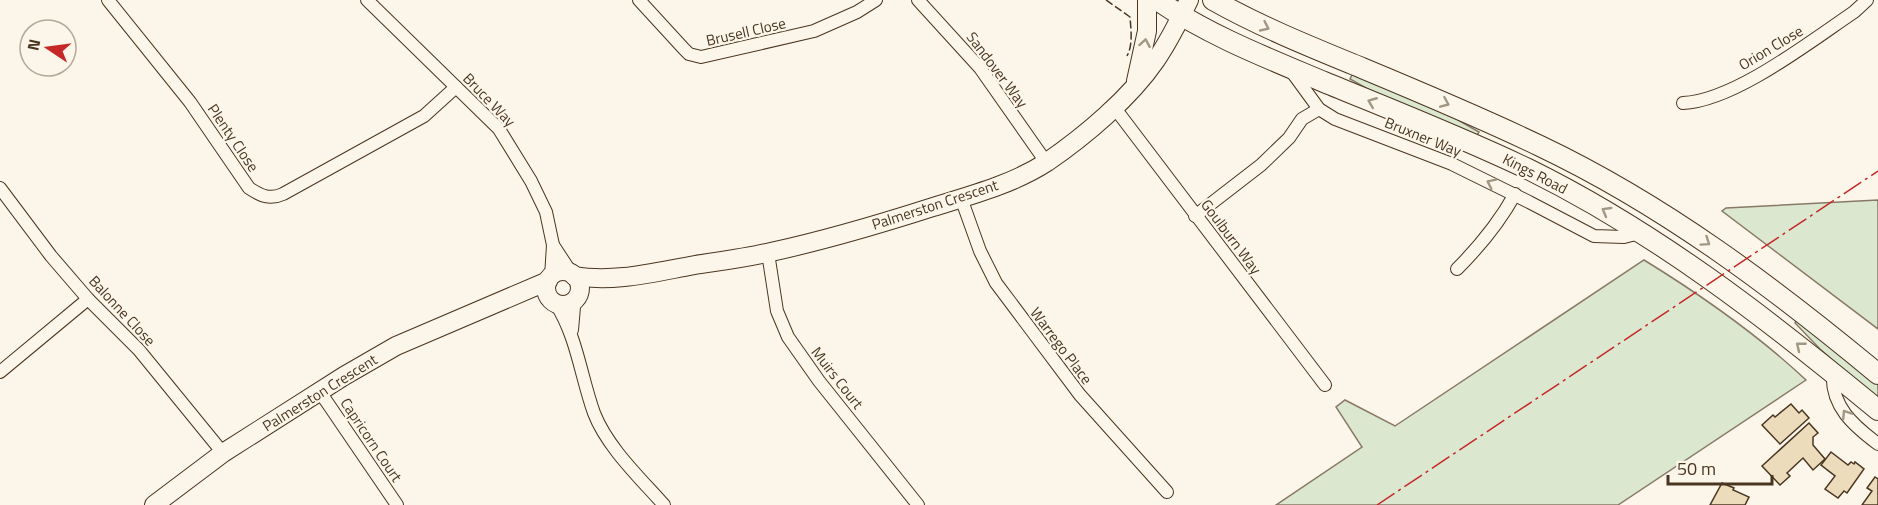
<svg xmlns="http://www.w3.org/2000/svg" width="1878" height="505" font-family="'Titillium Web',sans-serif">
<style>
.green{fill:#dce7d0;stroke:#887966;stroke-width:1.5}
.building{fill:#ecdcbc;stroke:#4a3520;stroke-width:1.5}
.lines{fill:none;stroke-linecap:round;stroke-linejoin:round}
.street-casing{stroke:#4a3520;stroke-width:14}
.secondary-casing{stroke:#4a3520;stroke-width:20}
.primary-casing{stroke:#4a3520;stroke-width:22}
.street{stroke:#fbf6e9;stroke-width:12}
.secondary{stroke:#fbf6e9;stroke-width:18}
.primary{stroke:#fbf6e9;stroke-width:20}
.fence{stroke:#4a3520;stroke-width:1.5;stroke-dasharray:8 3;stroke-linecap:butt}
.power{stroke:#c62828;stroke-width:1.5;stroke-dasharray:21 4.5 3 4.5;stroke-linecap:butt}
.oneway{stroke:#a29684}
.labels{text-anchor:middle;stroke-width:4.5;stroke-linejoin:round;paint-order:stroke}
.street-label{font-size:15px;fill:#4a3520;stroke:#fbf6e9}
</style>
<rect width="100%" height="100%" fill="#fbf6e9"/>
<g class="green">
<path d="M1353,73L1446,113L1479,132L1476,137L1373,92L1350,79Z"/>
<path d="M1878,200V329L1722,211L1726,208Z"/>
<path d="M1644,260C1701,295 1757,334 1806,380L1618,505H1276L1362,447L1336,407L1345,400L1395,426Z"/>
<path d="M1798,318L1878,383V400L1820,349L1795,323Z"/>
</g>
<g class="building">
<path d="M1791,404L1799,413L1802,410L1809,418L1780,444L1762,425L1773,415L1775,417Z"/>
<path d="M1809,423L1818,433L1813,437V445L1825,459L1813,470L1803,458L1787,473L1790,476L1780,485L1762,466Z"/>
<path d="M1831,452L1848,465L1851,462L1854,464L1855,462L1864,469L1847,493L1844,491L1838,498L1825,489L1835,476L1821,465Z"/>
<path d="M1875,477L1878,479V505H1862L1872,491L1867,488Z"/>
<path d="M1722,483L1734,488L1733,490L1749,497L1745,505H1710Z"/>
</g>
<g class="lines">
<defs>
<g id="street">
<path d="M108,0L190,102L249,188C261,196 270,200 283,194L424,116L456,87"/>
<path d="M367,0L499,129L531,181L546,212L553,245L551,277"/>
<path d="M639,0L684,49L689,54L701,57L814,31L857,12L876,0"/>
<path d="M918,0L980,68L1046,162"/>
<path d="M1292,72L1319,109L1335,119L1452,164L1529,202L1594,236L1624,237L1640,233"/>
<path d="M1683,103C1734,101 1811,41 1854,12L1867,0"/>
<path d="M1114,107L1325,385"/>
<path d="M0,188L51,256L88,299L139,350L223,453"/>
<path d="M961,198L980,251L996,283L1080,395L1167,492"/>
<path d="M1195,216L1261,165L1289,138L1302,119L1319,109"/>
<path d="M553,245L572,274"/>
<path d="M768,253L777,311L788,337L819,381L918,505"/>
<path d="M1457,269C1480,246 1499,223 1515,194"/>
<path d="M556,304C577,337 581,377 594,413C607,447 641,479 664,505"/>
<path d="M572,330L574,307L576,299"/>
<path d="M0,372L88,299"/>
<path d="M1833,372C1830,406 1854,426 1878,444"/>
<path d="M320,392L397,505"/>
</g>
<g id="secondary">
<path d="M1136,81L1147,31V0"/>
<circle cx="563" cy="288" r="17"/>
<path d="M574,276C615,283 655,272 695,265C721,261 746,258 771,252C826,240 880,224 933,207C972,195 1013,184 1047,162C1085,136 1130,98 1156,60C1169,41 1179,21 1189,0"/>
<path d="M154,505L223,453L344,376L396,346L548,281"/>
</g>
<g id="primary">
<path d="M1157,0C1208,35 1267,58 1324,82C1392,110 1461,137 1528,169C1656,232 1768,319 1878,410"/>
<path d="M1213,0C1261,27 1311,47 1362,68C1422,93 1482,118 1540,146C1664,205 1773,287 1878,374"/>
</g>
</defs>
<use href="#street" class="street-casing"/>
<use href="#secondary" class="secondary-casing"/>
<use href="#primary" class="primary-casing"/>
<use href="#street" class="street"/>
<use href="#secondary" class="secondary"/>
<use href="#primary" class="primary"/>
<path class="fence" d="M1106,0L1130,17C1131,30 1133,45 1127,56"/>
<path class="power" d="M1377,505L1878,171"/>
</g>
<defs><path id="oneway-chevron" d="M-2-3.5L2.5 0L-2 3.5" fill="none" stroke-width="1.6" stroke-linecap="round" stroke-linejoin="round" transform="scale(1.5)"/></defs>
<g class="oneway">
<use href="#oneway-chevron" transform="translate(1265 27) rotate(25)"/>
<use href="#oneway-chevron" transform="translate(1145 43) rotate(-80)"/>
<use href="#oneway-chevron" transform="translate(1372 102) rotate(-158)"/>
<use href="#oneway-chevron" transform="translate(1445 103) rotate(23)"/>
<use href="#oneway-chevron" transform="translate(1491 183) rotate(-154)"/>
<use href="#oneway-chevron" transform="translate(1606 211) rotate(-150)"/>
<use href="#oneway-chevron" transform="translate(1706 242) rotate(34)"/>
<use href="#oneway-chevron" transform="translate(1800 346) rotate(-141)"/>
<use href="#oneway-chevron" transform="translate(1846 414) rotate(-123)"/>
</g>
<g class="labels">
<g class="street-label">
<text transform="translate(746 32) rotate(-13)" y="5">Brusell Close</text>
<text transform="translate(1771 48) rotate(-31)" y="5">Orion Close</text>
<text transform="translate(997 70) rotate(53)" y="5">Sandover Way</text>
<text transform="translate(489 100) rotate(46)" y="5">Bruce Way</text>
<text transform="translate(1423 137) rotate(22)" y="5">Bruxner Way</text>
<text transform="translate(233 138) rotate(56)" y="5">Plenty Close</text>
<text transform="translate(1535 174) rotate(27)" y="5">Kings Road</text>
<text transform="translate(935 205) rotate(-18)" y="5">Palmerston Crescent</text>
<text transform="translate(1231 237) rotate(53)" y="5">Goulburn Way</text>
<text transform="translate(122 311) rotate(47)" y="5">Balonne Close</text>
<text transform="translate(1061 346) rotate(53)" y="5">Warrego Place</text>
<text transform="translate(837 378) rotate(52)" y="5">Muirs Court</text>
<text transform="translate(320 393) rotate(-32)" y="5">Palmerston Crescent</text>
<text transform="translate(371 440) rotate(56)" y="5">Capricorn Court</text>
</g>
</g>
<g transform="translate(48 48) rotate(283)"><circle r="28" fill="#fbf6e9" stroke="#b4a999" stroke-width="1.5"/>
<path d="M0-4.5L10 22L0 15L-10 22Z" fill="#c62828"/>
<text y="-9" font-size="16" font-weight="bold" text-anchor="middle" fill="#4a3520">N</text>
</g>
<path d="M1668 475v9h104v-9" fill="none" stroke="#4a3520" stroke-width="3"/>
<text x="1677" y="475" font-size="18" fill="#4a3520" stroke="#fbf6e9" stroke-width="4.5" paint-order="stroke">50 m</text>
</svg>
